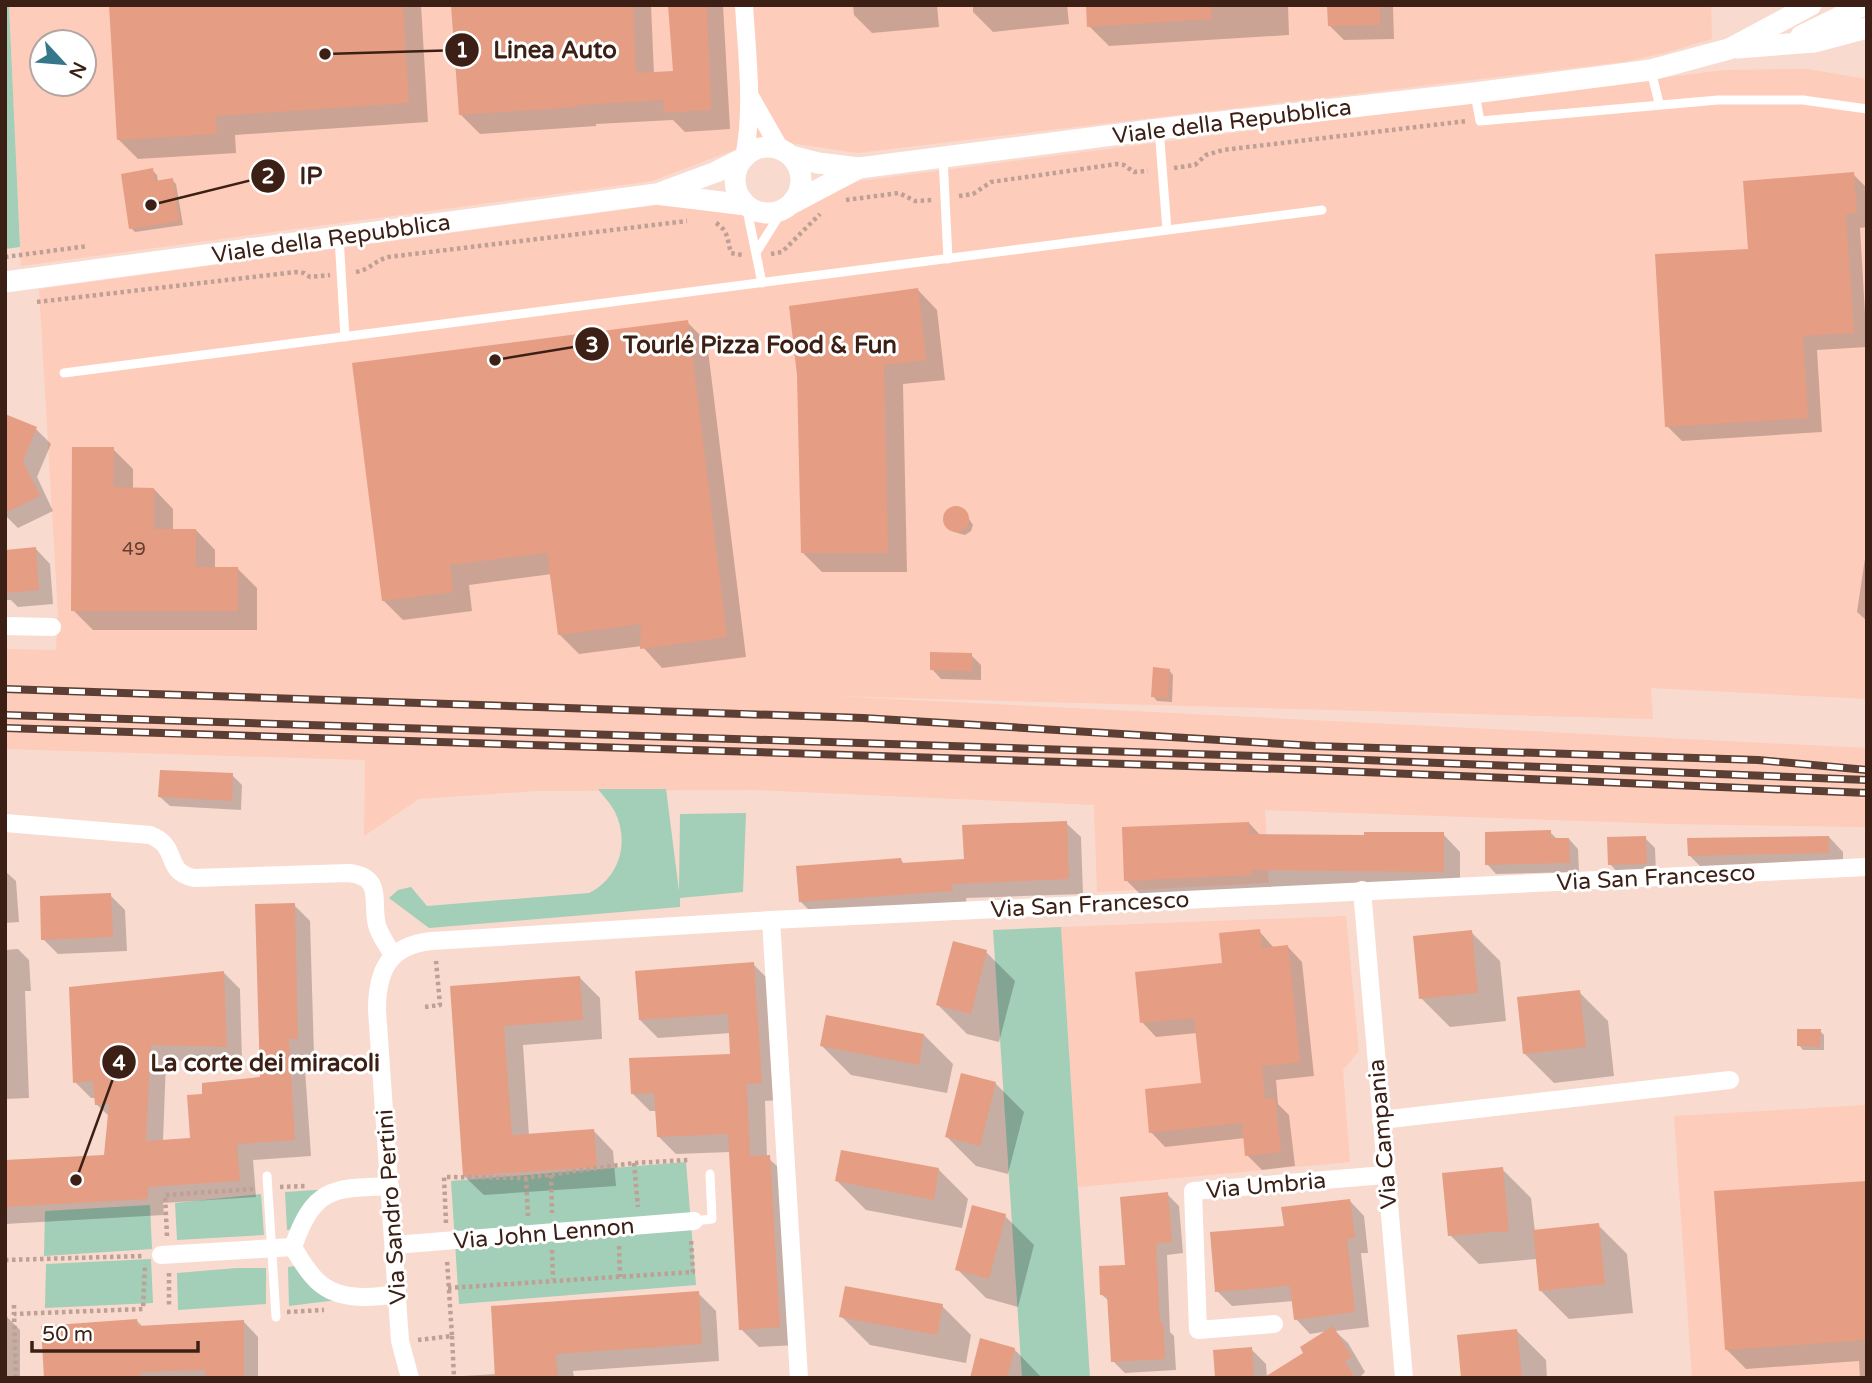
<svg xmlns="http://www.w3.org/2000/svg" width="1872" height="1383" font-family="'Varela Round',sans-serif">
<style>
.built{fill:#feccba;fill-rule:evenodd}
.green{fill:#a3ceb7}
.shadow{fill:#0003}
.building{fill:#e59d83}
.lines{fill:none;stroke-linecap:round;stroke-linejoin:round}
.path{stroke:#bea096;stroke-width:4.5;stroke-dasharray:3.5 3.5;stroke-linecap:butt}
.service{stroke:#fff;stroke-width:9}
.minor{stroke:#fff;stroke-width:18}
.tertiary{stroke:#fff;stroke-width:21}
.rail-casing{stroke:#5b3f34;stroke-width:8}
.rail{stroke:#fff;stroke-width:5;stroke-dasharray:16;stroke-linecap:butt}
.labels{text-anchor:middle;stroke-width:6;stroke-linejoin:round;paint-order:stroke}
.number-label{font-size:19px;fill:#663f31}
.street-label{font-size:23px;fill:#3c2016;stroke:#fff}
.leader{fill:none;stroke:#3c2016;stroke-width:2.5}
.callout-dot{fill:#3c2016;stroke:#fff;stroke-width:2.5}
.mark-label{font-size:21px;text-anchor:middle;font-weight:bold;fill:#fff}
.callout-label{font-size:24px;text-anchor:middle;font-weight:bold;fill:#3c2016;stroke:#fff;stroke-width:6;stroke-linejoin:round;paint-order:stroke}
</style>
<rect width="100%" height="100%" fill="#f9dacf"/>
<g class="built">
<path d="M9,5H1711L1712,39L1665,53L1623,62L857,153L763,139L652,181L21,266ZM42,42H84V84H42Z"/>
<path d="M1807,69L1867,79V699L1651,688L1653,719L832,696L1867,748V827L1670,824L1265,810L1269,883L1097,892L1094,805L755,790L536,791L419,799L364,836L365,760L5,749V649L56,650L58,614L39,289L658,205L739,213L764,221L789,218L806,205L859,181L1724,70Z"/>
<path d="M1346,916L1359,1051L1343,1070L1350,1162L1078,1187L1061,927Z"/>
<path d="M1867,1105V1378H1692L1674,1116Z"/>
</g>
<g class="green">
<path d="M5,5H9L20,247L5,249Z"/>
<path d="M598,789H666L679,891L680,814L746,813L743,892L680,898V907L429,928L389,898L398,890L411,887L427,906L589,893C619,878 630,843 615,812C611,804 604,797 598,789Z"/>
<path d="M1061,927L1090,1378H1022L993,930Z"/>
<path d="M686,1162L696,1285L459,1304L451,1181Z"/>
<path d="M346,1188L299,1229L287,1230L285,1192Z"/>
<path d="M261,1194L264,1235L177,1240L175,1203Z"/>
<path d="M150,1205L152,1249L44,1256L45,1211Z"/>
<path d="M151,1259L153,1303L45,1308L46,1264Z"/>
<path d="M303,1265L317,1282L361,1297L289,1306L288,1267Z"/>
<path d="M237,1268H266V1304L178,1310L177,1273Z"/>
</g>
<g class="shadow">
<path d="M110,5H421L428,122L235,135L236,153L138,159L118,139Z"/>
<path d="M453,5H651L654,74L674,72L669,5H723L730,129L685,132L673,120L596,124V126L480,134L460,114Z"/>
<path d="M853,5H937L939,27L872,33L854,15Z"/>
<path d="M973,5H1067L1069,24L993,32L973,12Z"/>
<path d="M1088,5H1288L1289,35L1109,46L1089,26Z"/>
<path d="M1329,5H1407L1393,6L1394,39L1344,40L1330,26Z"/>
<path d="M152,170L157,175L158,182L172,180L176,184L183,225L135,232L131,228Z"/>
<path d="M1853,174L1867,188V227L1860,228L1867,347L1817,350L1822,432L1682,441L1667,426L1750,250Z"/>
<path d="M918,290L937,310L945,380L903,384L907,572H822L802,552L799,375Z"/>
<path d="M687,322L707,342L746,657L662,668L642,646L579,654L559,634L552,574L469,585L472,611L403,620L383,600Z"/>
<path d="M5,416L36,429L51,444L37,477L53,511L18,528L5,515Z"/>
<path d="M113,449L133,469V489H154L173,509V530H196L215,550V568H237L257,588V630H93L73,610Z"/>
<path d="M956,508L963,510L973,525L971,531L965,535L954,532L949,528L945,517L949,511Z"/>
<path d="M1867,545V621L1857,612Z"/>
<path d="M36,549L50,564L53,604L18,607L11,600H5V551Z"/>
<path d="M971,655L981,665V680L941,679L932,669Z"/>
<path d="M1169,670L1173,675L1172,702L1157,701L1153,696Z"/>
<path d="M232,775L242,785L241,810L170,806L160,797Z"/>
<path d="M1066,823L1081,837L1083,894L966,898L967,905L815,916L800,901L901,860L905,865L965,861Z"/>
<path d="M1249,823L1261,836L1365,837L1443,834L1460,852V889L1268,887V892L1144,898L1126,880Z"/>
<path d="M1550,832L1558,840L1569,839L1578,849L1579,872L1496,874L1487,864Z"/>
<path d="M1829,837L1843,852V867L1704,870L1689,855Z"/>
<path d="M1645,838L1655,848L1656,873L1619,874L1610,864Z"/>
<path d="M5,871L16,881L19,922L5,923Z"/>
<path d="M110,895L125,910L127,951L58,954L43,939Z"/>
<path d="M294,905L310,921L314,1055H304L311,1156L253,1160L256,1197L163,1203L164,1215L5,1224V1162L106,1156L110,1117L96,1104V1098H91L75,1082L223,972L240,989L242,1063L166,1060L163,1142L192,1140L204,1096L261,1079Z"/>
<path d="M1259,931L1274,948L1288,947L1302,962L1314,1076L1276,1080L1278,1104L1289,1115L1295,1166L1262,1170L1247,1155L1245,1138L1165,1147L1151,1132L1203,1085L1197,1033L1156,1037L1142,1022L1224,964Z"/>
<path d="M1471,932L1500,961L1506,1021L1450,1027L1421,998Z"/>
<path d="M18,949L29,960L31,991H25L29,1098L5,1099V950Z"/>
<path d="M986,952L1015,981L999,1042L967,1034L938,1005Z"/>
<path d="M753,964L771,982L779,1100L765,1101L767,1157L787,1175L797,1345L759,1347L741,1329L731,1152L676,1154L658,1136L657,1111H650L632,1093L732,1056L731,1033L658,1038L640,1020Z"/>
<path d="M580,978L600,998L602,1039L523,1045L529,1136L594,1131L613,1151L616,1186L484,1195L464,1176L451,987Z"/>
<path d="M1579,992L1608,1021L1614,1076L1554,1083L1525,1054Z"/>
<path d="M1820,1031L1824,1035V1050H1803L1799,1045Z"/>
<path d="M924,1035L953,1064L947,1093L851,1075L822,1046Z"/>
<path d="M995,1083L1024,1112L1008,1174L976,1166L947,1137Z"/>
<path d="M1502,1169L1531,1198L1535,1232L1598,1225L1627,1254L1633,1313L1569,1319L1540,1290L1537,1259L1479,1264L1450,1235Z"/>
<path d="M939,1170L968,1199L962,1228L866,1210L837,1181Z"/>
<path d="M1867,1182V1378H1860L1859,1361L1746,1369L1726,1349Z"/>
<path d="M1167,1194L1179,1206L1183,1253L1167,1255L1170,1332L1174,1336L1176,1370L1125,1373L1113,1361L1110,1302L1102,1295L1127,1267Z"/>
<path d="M1350,1201L1364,1216L1368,1253H1361L1369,1327L1335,1331L1348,1343L1365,1372L1359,1378H1288L1306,1354L1329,1331L1310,1334L1296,1319L1294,1301L1232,1306L1217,1291L1285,1227Z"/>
<path d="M1005,1216L1034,1245L1018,1307L986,1298L957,1269Z"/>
<path d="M698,1293L716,1311L719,1361L573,1371L574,1378H463V1376L497,1374Z"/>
<path d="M942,1306L971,1335L966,1363L870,1345L841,1316Z"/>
<path d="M5,1315L20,1330V1378H5Z"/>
<path d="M137,1321L143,1327L244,1322L258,1337V1378H46Z"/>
<path d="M1517,1331L1546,1360L1547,1378H1463Z"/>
<path d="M1014,1349L1042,1378H972Z"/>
<path d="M1251,1349L1266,1364L1267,1378H1217Z"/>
</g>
<g class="building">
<path d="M109,5H403L409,103L216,116L217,134L117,140Z"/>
<path d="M451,5H633L636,73L673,71L668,5H707L711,110L664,113L663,100L577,105L578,107L459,115Z"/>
<path d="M1086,5H1211L1212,19L1087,27Z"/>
<path d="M1327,5H1380V25L1328,26Z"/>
<path d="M153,168L155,181L173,178L179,221L129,229L121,174Z"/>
<path d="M1854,172L1857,213L1846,214L1854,333L1803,336L1808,418L1665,427L1655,254L1748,249L1743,181Z"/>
<path d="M918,288L926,360L884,365L888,553H801L797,375L789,306Z"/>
<path d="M688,320L727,637L640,649L641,624L558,635L547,553L450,565L453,592L382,601L352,363Z"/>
<path d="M5,414L37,427L23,461L40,496L5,513Z"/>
<path d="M72,447H114L113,487L154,488V529H196V567H238V611H71Z"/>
<circle cx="956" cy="519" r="13"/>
<path d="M36,547L39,590L5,593V550Z"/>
<path d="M930,652L972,653V671L930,670Z"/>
<path d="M1153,667L1170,669L1168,698L1151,697Z"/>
<path d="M160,770L233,773L232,801L158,797Z"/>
<path d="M1067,821L1069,879L952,884L953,891L799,902L796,866L901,858L902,863L964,859L962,825Z"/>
<path d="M1249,822L1250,834L1364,835V832H1444V872L1251,870L1252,875L1124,881L1122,827Z"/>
<path d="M1551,830V838H1569L1570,863L1485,865V832Z"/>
<path d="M1646,836L1647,864L1608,865L1607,837Z"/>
<path d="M1829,836V853L1688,856L1687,838Z"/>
<path d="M111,893L113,937L41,940L40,896Z"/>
<path d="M295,903L298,1039H289L295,1140L237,1144L240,1181L148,1187V1199L5,1207V1160L104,1155L109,1104L95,1105L93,1081L73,1083L69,987L224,971L227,1047L151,1045L146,1141L190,1138L187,1095L202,1094V1083L260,1077L255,904Z"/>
<path d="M1260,929L1262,948L1288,945L1300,1062L1262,1066L1265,1099L1275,1098L1281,1152L1245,1156L1242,1123L1149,1133L1145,1089L1201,1083L1194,1018L1140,1023L1135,972L1222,963L1219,933Z"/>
<path d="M1472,930L1478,993L1419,999L1413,936Z"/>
<path d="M953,941L987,950L971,1014L936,1005Z"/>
<path d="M754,962L762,1083L747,1084L750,1156L770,1155L780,1327L739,1330L728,1134L657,1137L654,1093L631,1094L629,1058L730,1054L728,1014L639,1020L635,971Z"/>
<path d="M580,976L583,1020L504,1026L512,1135L594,1129L597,1167L463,1176L450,986Z"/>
<path d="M1580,990L1586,1047L1523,1054L1517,997Z"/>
<path d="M826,1015L924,1034L919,1065L820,1046Z"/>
<path d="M1797,1029H1821L1820,1047L1797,1046Z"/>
<path d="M961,1073L996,1082L980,1146L945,1137Z"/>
<path d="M841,1150L939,1168L934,1200L835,1181Z"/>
<path d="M1503,1167L1509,1231L1448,1236L1442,1173Z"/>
<path d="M1867,1181V1340L1725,1350L1714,1191Z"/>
<path d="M1168,1192L1172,1242L1156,1244L1160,1323L1163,1322L1165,1359L1111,1362L1107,1295H1100L1099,1266L1125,1265L1120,1197Z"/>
<path d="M1350,1199L1355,1238L1347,1239L1355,1312L1294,1320L1290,1286L1215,1292L1210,1232L1284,1226L1281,1207Z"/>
<path d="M972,1205L1006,1214L989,1279L955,1270Z"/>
<path d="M1599,1223L1605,1284L1539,1291L1533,1230Z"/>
<path d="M845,1286L943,1304L937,1335L839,1317Z"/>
<path d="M699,1291L702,1344L556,1354L558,1378H495L491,1306Z"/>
<path d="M137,1319L138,1326L244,1320V1378H206L205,1370L140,1372V1378H44L41,1326Z"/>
<path d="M1333,1326L1352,1357L1345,1361L1355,1378H1263L1303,1353L1300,1347Z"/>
<path d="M1517,1329L1522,1378H1461L1457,1335Z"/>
<path d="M980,1338L1015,1348L1007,1378H970Z"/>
<path d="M1252,1347L1254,1378H1215L1213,1350Z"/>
</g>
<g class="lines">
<g class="path">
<path d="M1174,168L1195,165L1206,155L1223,150L1467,121"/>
<path d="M959,196L973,194L991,182L1117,164L1124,165L1134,172L1148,171"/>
<path d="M846,200L899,193L915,201L933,200"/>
<path d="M716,223C729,231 727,240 731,253L742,255"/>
<path d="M771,254L782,252L820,214"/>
<path d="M5,257L88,246"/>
<path d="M356,272C371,269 374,261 388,257L687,221"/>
<path d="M37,302L296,272L304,273L310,277L330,275"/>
<path d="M425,1007L440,1005L436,961"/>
<path d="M634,1163L638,1207"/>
<path d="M551,1175L552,1213"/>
<path d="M526,1178L528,1216"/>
<path d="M280,1187L307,1186"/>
<path d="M446,1223L444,1177L526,1178L634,1163L688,1160"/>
<path d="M167,1236L165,1195L254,1189"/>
<path d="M619,1246L620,1277"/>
<path d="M552,1250L553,1279"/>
<path d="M5,1260L143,1256"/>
<path d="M169,1273V1307"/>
<path d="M448,1288L693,1272L691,1239"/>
<path d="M14,1305V1314"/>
<path d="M287,1312L324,1310"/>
<path d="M452,1336L454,1378"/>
<path d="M418,1340L452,1336L447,1260"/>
<path d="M16,1378L14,1314L143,1309L145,1264"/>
</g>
<g class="service">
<path d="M1651,71L1659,103"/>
<path d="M1475,94L1480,121L1718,100H1803L1867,109"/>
<path d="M1159,129L1167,230"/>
<path d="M943,157L948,259"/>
<path d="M746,205L762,283"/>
<path d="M339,237L345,337"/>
<path d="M757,251L782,211"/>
<path d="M64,373L1322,210"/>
<path d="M267,1176L276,1317"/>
<path d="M694,1221L712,1219L710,1174"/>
</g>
<g class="minor">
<path d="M751,98L780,149"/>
<path d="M744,158C754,108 747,56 744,5"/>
<path d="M5,626L52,627"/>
<path d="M5,823L150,835C181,847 162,871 194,878L349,873C384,877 371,901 377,925C380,936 387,945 393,955"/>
<path d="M1362,890L1404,1378"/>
<path d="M771,920L799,1378"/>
<path d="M1381,1120L1730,1080"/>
<path d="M390,1186C332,1188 314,1187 293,1247C311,1279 325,1297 364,1297C376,1297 386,1296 397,1293"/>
<path d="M394,1245L694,1221"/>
<path d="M161,1255L293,1247"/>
<path d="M1274,1324L1198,1330L1193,1191L1385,1175"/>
<path d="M410,1378L400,1341L377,1010C377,969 390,945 432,941L771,920L1867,867"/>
</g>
<g class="tertiary">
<path d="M1801,36L1864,5"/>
<path d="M1738,48L1814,42L1867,28"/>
<circle cx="768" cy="180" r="33"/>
<path d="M791,156L818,163L859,168L1159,129L1474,93L1651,70L1729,49L1811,5"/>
<path d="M662,192L716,172L744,158"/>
<path d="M793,203L859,168"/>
<path d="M5,282L656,194L746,205"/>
</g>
<defs>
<g id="rail">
<path d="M5,689L863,718L1315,746L1758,760L1867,770"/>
<path d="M5,715L1315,758L1867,780"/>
<path d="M5,728L1314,770L1867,793"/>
</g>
</defs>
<use href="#rail" class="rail-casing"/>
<use href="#rail" class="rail"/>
</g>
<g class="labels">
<g class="number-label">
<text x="134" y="555">49</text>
</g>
<g class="street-label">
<text transform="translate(1232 121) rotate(-7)" y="8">Viale della Repubblica</text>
<text transform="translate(331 238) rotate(-8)" y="8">Viale della Repubblica</text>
<text transform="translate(1656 877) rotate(-3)" y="8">Via San Francesco</text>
<text transform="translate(1090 904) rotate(-3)" y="8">Via San Francesco</text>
<text transform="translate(1382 1134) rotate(-95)" y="8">Via Campania</text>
<text transform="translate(1266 1185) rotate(-5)" y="8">Via Umbria</text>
<text transform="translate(391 1207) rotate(-94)" y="8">Via Sandro Pertini</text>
<text transform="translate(544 1233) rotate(-5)" y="8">Via John Lennon</text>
</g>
</g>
<path class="leader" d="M325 54L462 50M151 205L268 176M495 360L592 344M76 1180L119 1062"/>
<g class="callout-dot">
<circle cx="325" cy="54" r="7"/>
<circle cx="151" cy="205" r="7"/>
<circle cx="495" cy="360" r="7"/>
<circle cx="76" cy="1180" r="7"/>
<circle cx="462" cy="50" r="18"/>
<circle cx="268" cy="176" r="18"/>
<circle cx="592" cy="344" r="18"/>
<circle cx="119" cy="1062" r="18"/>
</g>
<g class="mark-label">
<text x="462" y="57">1</text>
<text x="268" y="183">2</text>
<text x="592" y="352">3</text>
<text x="119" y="1070">4</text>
</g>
<g class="callout-label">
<text x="555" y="58">Linea Auto</text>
<text x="311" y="184">IP</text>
<text x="760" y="353">Tourlé Pizza Food &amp; Fun</text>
<text x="265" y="1071">La corte dei miracoli</text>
</g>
<rect width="1872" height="1383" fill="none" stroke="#3c2016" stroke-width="14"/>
<g transform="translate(63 63) rotate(116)"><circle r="33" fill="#ffffff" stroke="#b1a6a2" stroke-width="2"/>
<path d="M0-5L12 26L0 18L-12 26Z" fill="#37778b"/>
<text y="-10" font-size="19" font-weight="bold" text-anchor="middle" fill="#3c2016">N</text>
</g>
<path d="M32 1341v10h166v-10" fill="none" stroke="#3c2016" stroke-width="3.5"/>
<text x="42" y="1341" font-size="21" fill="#3c2016" stroke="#ffffff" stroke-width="5" paint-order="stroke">50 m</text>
</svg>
